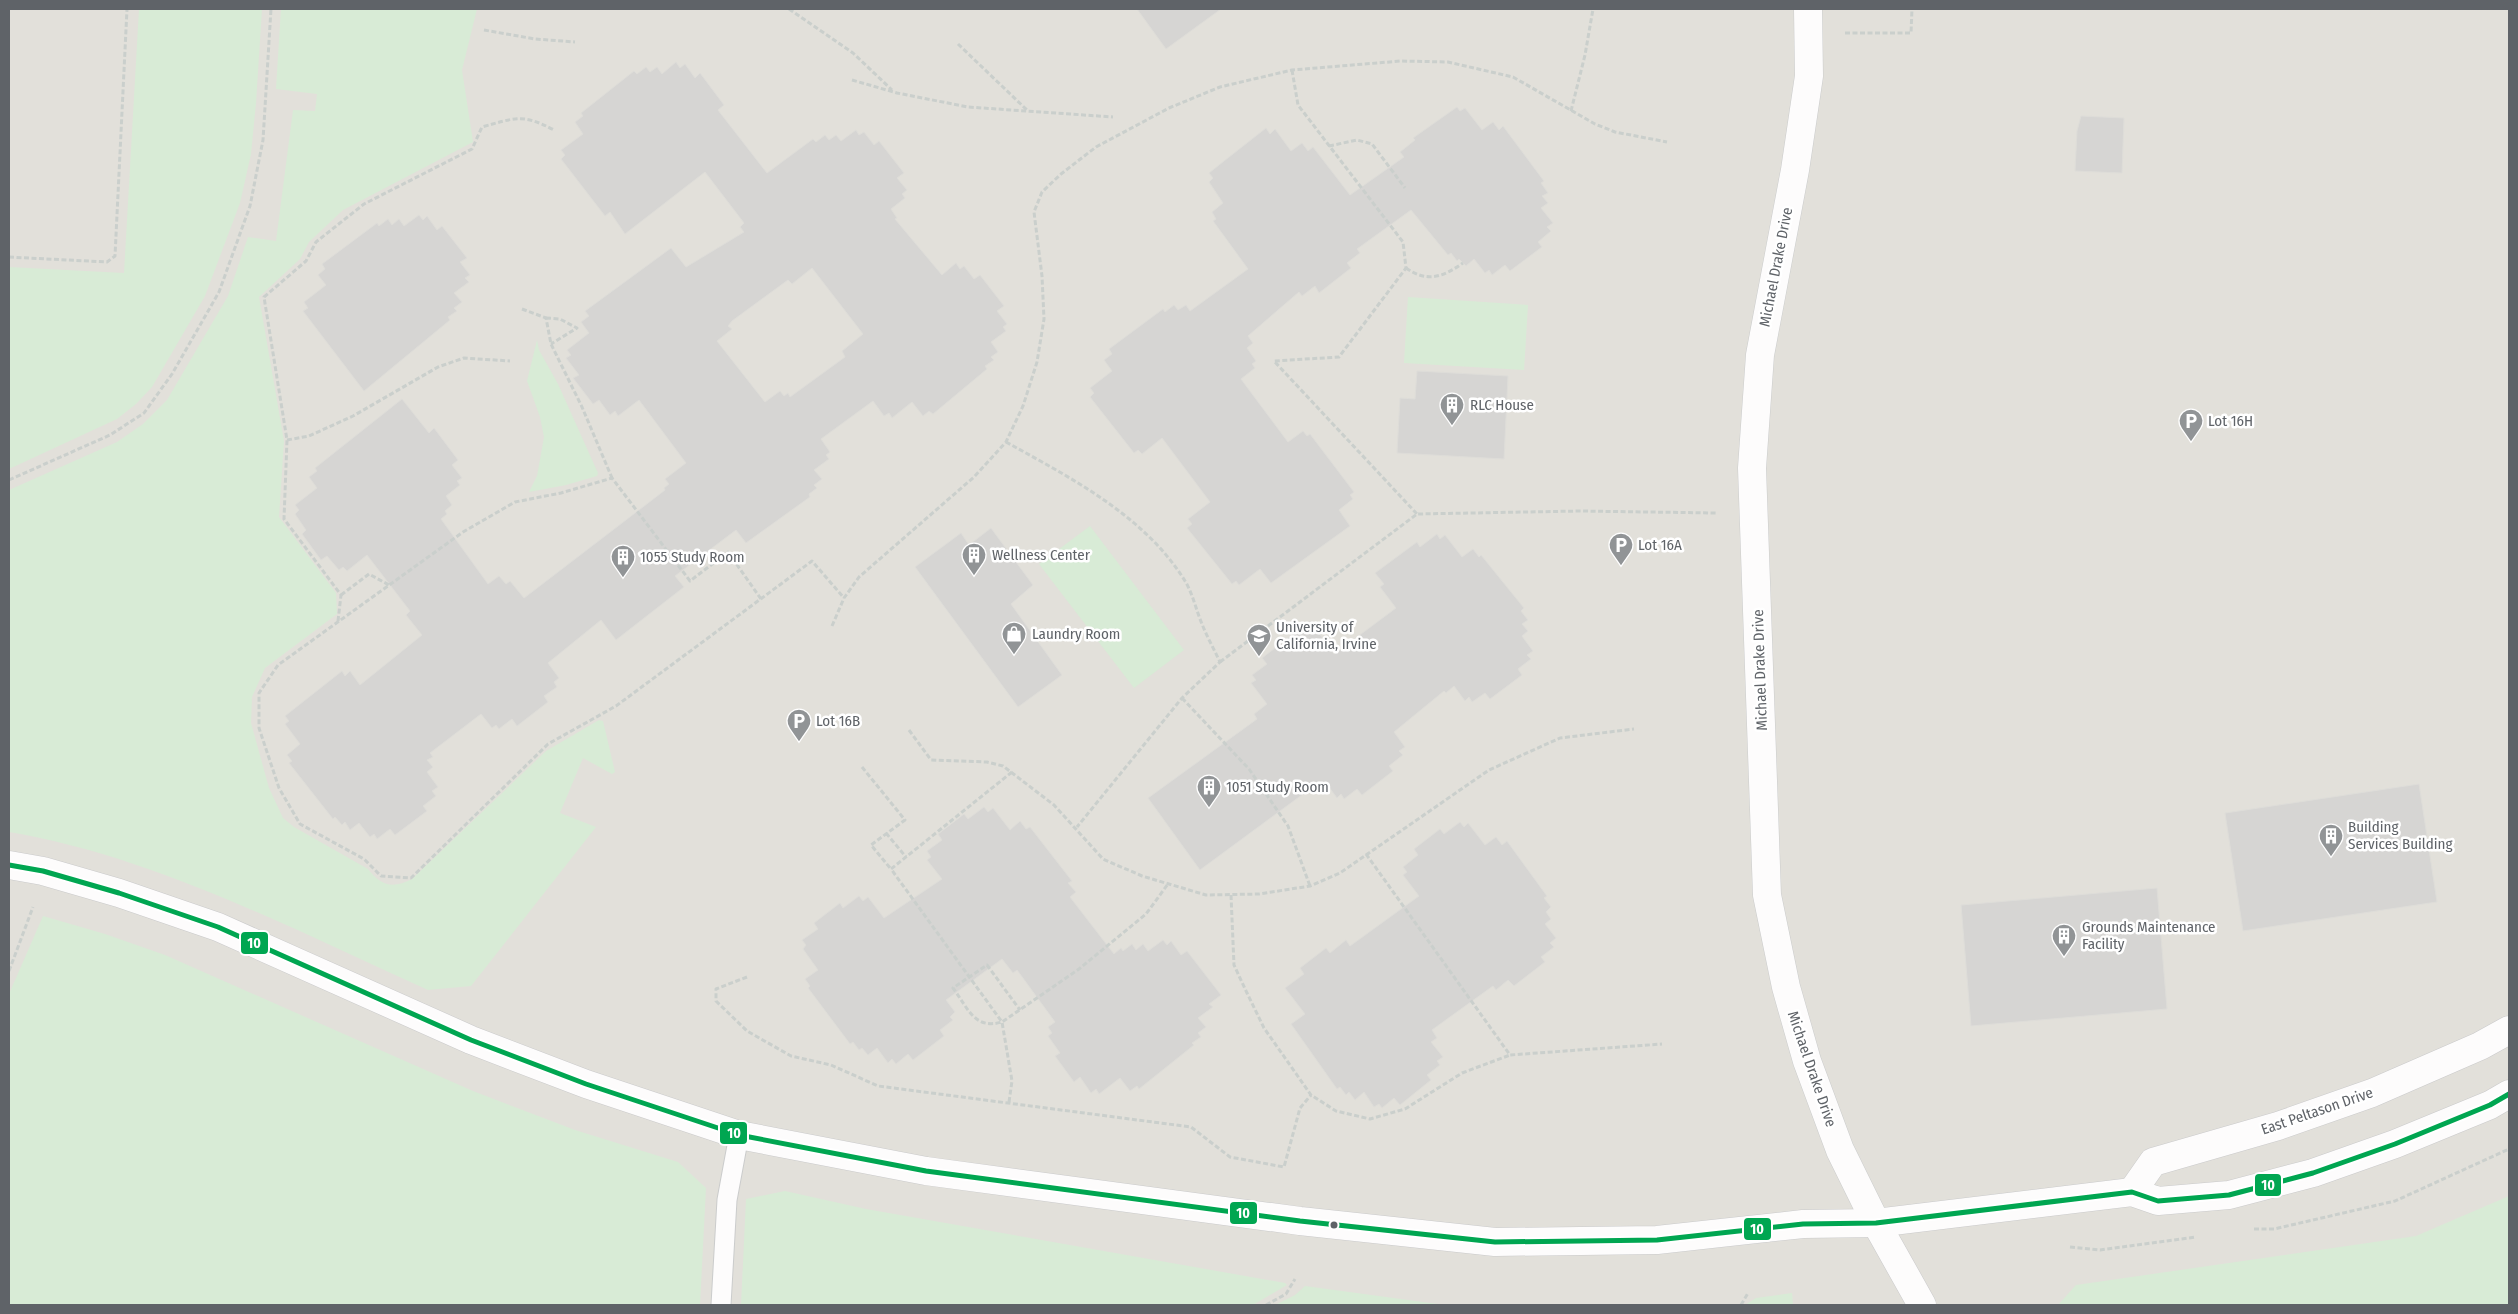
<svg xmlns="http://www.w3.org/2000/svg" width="2518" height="1314" font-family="'Fira Sans Condensed',sans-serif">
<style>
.education{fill:#e2e0da}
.green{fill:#d8ebd6}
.building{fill:#d6d5d3;stroke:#deddd9;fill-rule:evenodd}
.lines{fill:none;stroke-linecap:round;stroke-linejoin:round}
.lane-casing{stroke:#cbcccc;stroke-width:21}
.street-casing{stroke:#cbcccc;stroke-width:29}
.secondary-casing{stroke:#cacacb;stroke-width:29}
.path{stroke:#cacfcc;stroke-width:3;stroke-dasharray:5 2.5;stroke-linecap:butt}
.lane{stroke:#fdfcfc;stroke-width:19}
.street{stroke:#fdfcfc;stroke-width:28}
.secondary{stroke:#fdfcfc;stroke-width:28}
.bus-1-casing{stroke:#fff;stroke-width:9}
.bus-1{stroke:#00a651;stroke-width:5}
.bus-dot{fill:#5f6368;stroke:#fff;stroke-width:2}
.labels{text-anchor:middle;stroke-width:5;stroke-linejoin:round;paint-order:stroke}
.street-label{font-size:15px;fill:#5f6368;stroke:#fff}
.poi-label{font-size:15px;fill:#5f6368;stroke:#fff;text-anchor:start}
.line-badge{stroke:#fff;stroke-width:2}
.badge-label{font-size:14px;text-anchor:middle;font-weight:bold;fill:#fff}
</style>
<rect width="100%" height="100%" fill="#efeeea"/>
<rect class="education" x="9" y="9" width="2500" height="1296"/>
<g class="green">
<path d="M139,9H262L256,103L251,154L240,203L205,296L152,387L136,404L117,419L9,469V267L124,273Z"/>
<path d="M281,9H477L462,70L473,142L343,210L309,242L300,259L259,297L284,441L279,517L336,593L337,614L265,668L252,697L251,723L269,788L283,818L294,827L368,869C381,886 393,889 412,879L546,751L599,720L603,721L615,772L612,774L583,758L560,813L596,827L471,986L428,990C295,930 153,856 9,832V490L117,442L143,424L167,400L228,296L248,237L276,241L293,110L315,111L317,94L276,89Z"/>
<path d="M1408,297L1528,305L1524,370L1404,363Z"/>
<path d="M537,340L539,350L558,384L598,473L597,476L566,485L529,492L537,476L544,437L540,417L527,381Z"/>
<path d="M1090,526L1184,650L1134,688L1039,564Z"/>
<path d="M43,916L105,934L165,955L473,1091L575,1130L678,1162L706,1188L700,1305H9V994Z"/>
<path d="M785,1191L866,1209L1285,1283L1287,1285L1253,1305H741L746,1199Z"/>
<path d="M2509,1196V1305H2058L2076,1285L2416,1236Z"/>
<path d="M1305,1286L1445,1305H1275L1295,1295Z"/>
<path d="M1792,1293L1793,1305H1745L1756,1298Z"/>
</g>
<g class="building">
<path d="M1137,9H1221L1166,49Z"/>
<path d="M676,62L680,68L685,64L695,78L700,73L724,105L718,110L767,173L813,139L816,142L825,135L829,140L836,135L841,141L856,130L859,135L864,132L874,145L879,141L904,173L897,178L907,190L902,194L905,198L891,209L897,218L895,219L942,275L956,263L960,269L964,266L974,279L980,275L1004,306L997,311L1007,324L1003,327L1006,331L991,342L998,352L991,357L994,360L985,366L987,369L933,414L929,411L923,416L912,402L892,418L889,413L884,416L873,401L821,439L830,452L826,455L829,459L814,470L822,479L814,485L817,488L809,494L810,497L746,543L736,530L675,576L684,587L616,640L601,620L548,663L559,678L554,682L557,687L544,696L548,702L517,726L512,719L499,729L496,725L492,728L481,714L430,753L433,757L427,760L433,767L427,772L438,787L432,791L436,796L423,806L427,811L395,835L390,829L377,839L374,834L370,837L359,823L350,830L345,822L342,825L335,817L333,819L289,763L292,761L287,755L300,744L285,724L289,721L285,716L342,671L345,676L350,671L360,685L422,635L406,615L410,611L367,555L347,571L343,567L339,570L327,556L321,560L302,534L306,530L295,514L299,510L295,505L317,488L309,477L317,471L315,468L402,399L429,433L434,428L458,460L452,465L462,478L457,481L460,485L446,496L452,505L445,511L447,514L441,519L488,584L499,576L506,584L510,581L524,598L665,490L664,488L669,484L665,479L686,463L639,400L618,416L615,411L610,415L599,400L593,404L573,378L579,375L566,358L571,355L567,350L589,333L581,322L589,316L585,311L671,248L686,267L744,232L740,227L744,223L705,172L625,234L610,212L605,216L561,159L565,155L561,150L583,134L575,122L583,116L581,113L634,71L637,74L646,67L650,72L657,67L662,74ZM812,268L863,334L842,351L845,357L790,397L788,393L784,396L780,391L765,402L717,341L732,329L728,326L732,321L788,280L792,284Z"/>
<path d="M1457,107L1460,111L1465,108L1482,130L1493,122L1499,130L1503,126L1544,181L1541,183L1548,193L1542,196L1548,203L1541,208L1553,223L1547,227L1551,231L1538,242L1542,247L1510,271L1505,265L1492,275L1489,270L1485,273L1474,259L1466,266L1459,259L1457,261L1451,253L1448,255L1411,210L1357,249L1360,253L1347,263L1351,268L1319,293L1315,286L1302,296L1299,292L1248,336L1253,343L1247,348L1256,361L1252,364L1255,368L1241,379L1288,442L1303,431L1307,436L1310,434L1354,492L1350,495L1353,499L1339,510L1350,526L1271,583L1260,569L1239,585L1236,581L1232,584L1187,528L1192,524L1188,519L1210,502L1162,438L1142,454L1138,450L1134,453L1090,397L1094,393L1090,388L1112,371L1104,360L1112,354L1109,349L1163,309L1165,312L1174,305L1178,310L1186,305L1190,311L1248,269L1213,221L1216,219L1212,212L1223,203L1209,182L1213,178L1209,173L1224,161L1266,128L1270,134L1275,129L1291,151L1302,143L1308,151L1313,147L1350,195L1404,157L1400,152L1415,140L1413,138Z"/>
<path d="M2081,116L2124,118L2122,173L2075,171L2077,131Z"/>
<path d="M419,215L423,220L427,216L437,230L442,226L467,258L460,262L470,275L465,278L469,282L454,293L462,302L454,308L457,311L448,317L450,320L364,391L303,311L308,308L304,302L326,285L318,275L325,269L322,264L377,223L379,226L388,219L392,225L399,219L404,226Z"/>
<path d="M1417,371L1508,376L1504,459L1397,453L1400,398L1415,399Z"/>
<path d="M991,528L1033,585L1011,604L1062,675L1018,707L915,567L961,533L969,545Z"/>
<path d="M1437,534L1440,539L1445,535L1462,557L1473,549L1479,557L1481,555L1524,608L1521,611L1528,620L1522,624L1528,631L1522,636L1533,651L1527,655L1531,659L1518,669L1522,675L1490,699L1485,693L1472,702L1469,697L1465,701L1454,686L1446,693L1444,691L1394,732L1405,747L1399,751L1403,755L1389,766L1393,771L1362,795L1357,789L1344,799L1341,794L1337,798L1326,783L1317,790L1314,786L1200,870L1148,798L1257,719L1254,714L1267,704L1251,683L1256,680L1252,675L1267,664L1262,658L1310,621L1334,654L1345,646L1396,608L1380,587L1384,584L1375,573L1417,542L1420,547Z"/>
<path d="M2419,784L2437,902L2243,931L2225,813Z"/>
<path d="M984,807L988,812L993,808L1010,830L1020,821L1026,829L1030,827L1072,881L1068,883L1076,892L1070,897L1114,954L1121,948L1123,951L1132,944L1136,950L1143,944L1148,951L1163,940L1167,945L1171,941L1181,955L1187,951L1221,995L1209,1004L1213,1007L1198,1018L1206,1027L1198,1033L1201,1037L1192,1043L1194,1045L1139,1089L1137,1086L1130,1091L1120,1078L1099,1094L1096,1089L1091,1093L1080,1077L1074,1082L1055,1056L1060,1053L1048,1036L1052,1033L1048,1027L1055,1022L1017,970L1013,973L1002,959L946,1000L955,1012L950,1017L953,1020L940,1030L944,1036L913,1060L908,1054L896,1064L892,1059L888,1063L877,1048L868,1055L862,1048L859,1050L853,1042L850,1044L808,988L810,986L805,979L818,970L803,949L806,945L802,940L818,929L814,923L840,903L843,908L859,896L863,901L868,897L884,918L942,879L927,860L931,857L927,851L942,840L938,834L964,814L968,819Z"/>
<path d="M1460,822L1464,827L1468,823L1485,845L1496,837L1502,845L1507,841L1547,896L1544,898L1551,907L1546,912L1551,919L1545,924L1556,938L1550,943L1554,947L1541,957L1545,962L1514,986L1508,980L1496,990L1493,986L1432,1030L1437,1038L1431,1042L1443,1057L1437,1061L1440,1065L1427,1075L1431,1080L1400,1105L1394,1098L1382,1108L1379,1104L1374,1107L1364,1092L1355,1100L1349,1092L1346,1095L1340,1087L1337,1089L1291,1024L1305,1014L1285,988L1304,974L1300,968L1326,948L1330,953L1346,940L1350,946L1419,896L1403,875L1407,872L1403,867L1418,855L1414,849L1440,829L1444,834Z"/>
<path d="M2157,888L2167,1009L1971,1026L1961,905Z"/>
</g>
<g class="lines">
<defs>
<path id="lane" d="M721,1305L727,1200L739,1135"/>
<path id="street" d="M1808,9L1809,76L1795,170L1760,355L1752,468L1767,895L1786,987L1807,1061L1840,1150L1876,1223"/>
<g id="secondary">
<path d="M9,865L43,871L119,893L218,927L471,1040L586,1084L739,1135L926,1171L1300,1221L1495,1242L1657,1240L1803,1224L1876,1223L2132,1192L2158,1201L2229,1195L2313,1173L2395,1144L2490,1105L2509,1094"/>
<path d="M2132,1192L2153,1162L2278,1126L2372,1093L2480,1046L2509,1030"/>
<path d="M1876,1223L1922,1305"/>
</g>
</defs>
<use href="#lane" class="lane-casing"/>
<use href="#street" class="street-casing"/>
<use href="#secondary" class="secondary-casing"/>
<g class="path">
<path d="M789,9L853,53L892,90"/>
<path d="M484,30L535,39L575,42"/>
<path d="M1845,33H1911L1912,9"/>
<path d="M958,44L1028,111"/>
<path d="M1292,70L1298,105L1403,242L1406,268L1339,357L1274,361L1417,514"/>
<path d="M852,80L897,93L968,107L1113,117"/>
<path d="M1571,111L1585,55L1593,9"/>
<path d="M1329,146L1357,140L1372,144L1405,188"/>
<path d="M9,257L107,262L115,256L127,9"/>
<path d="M1406,268C1427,283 1443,277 1463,263"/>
<path d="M522,309L546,318L551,344L582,407L612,478"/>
<path d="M546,318L560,319L577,328L551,344"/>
<path d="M287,440L309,436L353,416L438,367L464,358L510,361"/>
<path d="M1006,442C1071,478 1145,516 1185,581C1193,594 1196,610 1202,624C1207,637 1214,649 1220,662L1182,698L1077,827"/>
<path d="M9,480L110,435L144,413L172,374L219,292L250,206L263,140L271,9"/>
<path d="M341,595L369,574L389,585"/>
<path d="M761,599L728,552L690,581L612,478L561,493L515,502L463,532L278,665L259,693V728L279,788L300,824L364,859L381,876L411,878L548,744L616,706L812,561L844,598"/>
<path d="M338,621L341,595L284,519L287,440L264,297L306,261L316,242L364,204L472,149L482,127C515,118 522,113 554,130"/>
<path d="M832,626L844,598L859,577L974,477L1006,442L1023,406L1037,362L1044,319L1042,276L1034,212L1042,192L1061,174L1096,147L1169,108L1220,87L1292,70L1401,61L1448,62L1513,77L1595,124L1615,132L1667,142"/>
<path d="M1220,662L1417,514L1580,511L1716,513"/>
<path d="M1182,698L1249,769L1288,826L1310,886"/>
<path d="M909,730L931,760L987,762L1003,766L1054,805L1103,859L1142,876L1206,895L1259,894L1310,886L1340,873L1489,770L1560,738L1634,729"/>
<path d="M862,767L905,820L871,845L891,869"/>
<path d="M1012,772L891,869L1002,1022L1079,969L1146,914L1168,884"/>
<path d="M886,833L906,857"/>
<path d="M1366,854L1510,1055L1662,1044"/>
<path d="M1231,895L1234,965L1247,993L1264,1028L1311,1095L1336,1111L1370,1119L1405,1109L1462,1073L1510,1055"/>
<path d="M9,971L33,907"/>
<path d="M747,977L716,989V1001L747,1031L791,1056L831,1065L878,1086L1191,1127L1230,1157L1284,1167L1300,1108L1311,1095"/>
<path d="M1009,1102L1012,1081L1002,1022C974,1030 968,1008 953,988L987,965L1020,1010"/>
<path d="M2254,1229H2274L2395,1201L2509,1149"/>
<path d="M2070,1247L2100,1250L2196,1237"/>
<path d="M1266,1305L1286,1294L1295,1279"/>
<path d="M1741,1305L1748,1293"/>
</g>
<use href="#lane" class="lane"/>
<use href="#street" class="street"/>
<use href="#secondary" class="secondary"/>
<defs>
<path id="bus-1" d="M9,865L43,871L119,893L218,927L471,1040L586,1084L739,1135L926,1171L1300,1221L1495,1242L1657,1240L1803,1224L1876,1223L2132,1192L2158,1201L2229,1195L2313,1173L2395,1144L2490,1105L2509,1094"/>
</defs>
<use href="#bus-1" class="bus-1-casing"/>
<use href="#bus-1" class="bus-1"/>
</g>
<defs>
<symbol id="building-pin" viewBox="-11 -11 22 30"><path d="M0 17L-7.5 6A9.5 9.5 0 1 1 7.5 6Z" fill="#919496" stroke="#fff"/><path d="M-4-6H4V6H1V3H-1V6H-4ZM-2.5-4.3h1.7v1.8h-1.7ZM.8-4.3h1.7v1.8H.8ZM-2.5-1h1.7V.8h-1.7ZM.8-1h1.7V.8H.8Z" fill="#fff"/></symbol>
<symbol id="parking-pin" viewBox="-11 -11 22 30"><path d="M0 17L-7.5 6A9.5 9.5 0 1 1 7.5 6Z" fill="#919496" stroke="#fff"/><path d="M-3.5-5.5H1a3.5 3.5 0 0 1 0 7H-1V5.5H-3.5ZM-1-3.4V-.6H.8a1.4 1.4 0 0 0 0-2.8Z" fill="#fff"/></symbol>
<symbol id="shop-pin" viewBox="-11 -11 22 30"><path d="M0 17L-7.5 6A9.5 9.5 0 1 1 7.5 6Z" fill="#919496" stroke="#fff"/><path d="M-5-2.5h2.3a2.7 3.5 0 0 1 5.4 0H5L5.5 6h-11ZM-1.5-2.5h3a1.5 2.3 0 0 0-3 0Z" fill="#fff"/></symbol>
<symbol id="university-pin" viewBox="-11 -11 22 30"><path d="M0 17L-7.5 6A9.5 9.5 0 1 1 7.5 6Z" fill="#919496" stroke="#fff"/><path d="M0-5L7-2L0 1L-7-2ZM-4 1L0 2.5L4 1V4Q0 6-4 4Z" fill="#fff"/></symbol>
</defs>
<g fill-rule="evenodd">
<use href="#building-pin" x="1438" y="391" width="28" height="38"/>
<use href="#parking-pin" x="2177" y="407" width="28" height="38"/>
<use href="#parking-pin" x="1607" y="531" width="28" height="38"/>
<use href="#building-pin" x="960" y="541" width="28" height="38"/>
<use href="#building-pin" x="609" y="543" width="28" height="38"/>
<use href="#shop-pin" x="1000" y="620" width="28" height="38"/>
<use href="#university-pin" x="1245" y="622" width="28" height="38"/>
<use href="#parking-pin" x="785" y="707" width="28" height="38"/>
<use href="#building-pin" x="1195" y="773" width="28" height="38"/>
<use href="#building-pin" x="2317" y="822" width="28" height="38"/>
<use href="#building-pin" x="2050" y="922" width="28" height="38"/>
</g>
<circle class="bus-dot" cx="1334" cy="1225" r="4.5"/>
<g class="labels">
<g class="street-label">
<text transform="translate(1776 267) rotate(-79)" y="5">Michael Drake Drive</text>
<text transform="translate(1760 670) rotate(-92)" y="5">Michael Drake Drive</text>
<text transform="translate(1812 1069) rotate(71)" y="5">Michael Drake Drive</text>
<text transform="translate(2317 1111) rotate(-19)" y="5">East Peltason Drive</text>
</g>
<g class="poi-label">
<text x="1470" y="410">RLC House</text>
<text x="2208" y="426">Lot 16H</text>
<text x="1638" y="550">Lot 16A</text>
<text x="992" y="560">Wellness Center</text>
<text x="640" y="562">1055 Study Room</text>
<text x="1276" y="632">University of<tspan x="1276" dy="17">California, Irvine</tspan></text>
<text x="1032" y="639">Laundry Room</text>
<text x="816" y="726">Lot 16B</text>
<text x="1226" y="792">1051 Study Room</text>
<text x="2348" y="832">Building<tspan x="2348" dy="17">Services Building</tspan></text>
<text x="2082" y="932">Grounds Maintenance<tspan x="2082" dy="17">Facility</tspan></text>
</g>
</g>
<g class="line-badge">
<rect x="240" y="931" width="29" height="24" rx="5" fill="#00a651"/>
<rect x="719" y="1121" width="29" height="24" rx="5" fill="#00a651"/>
<rect x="2254" y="1173" width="28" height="24" rx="5" fill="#00a651"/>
<rect x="1229" y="1201" width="29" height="24" rx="5" fill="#00a651"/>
<rect x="1743" y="1217" width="29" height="24" rx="5" fill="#00a651"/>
</g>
<g class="badge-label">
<text x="254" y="948">10</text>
<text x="734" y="1138">10</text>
<text x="2268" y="1190">10</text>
<text x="1243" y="1218">10</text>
<text x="1757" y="1234">10</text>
</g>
<rect width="2518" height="1314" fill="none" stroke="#5f6368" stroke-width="20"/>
</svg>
